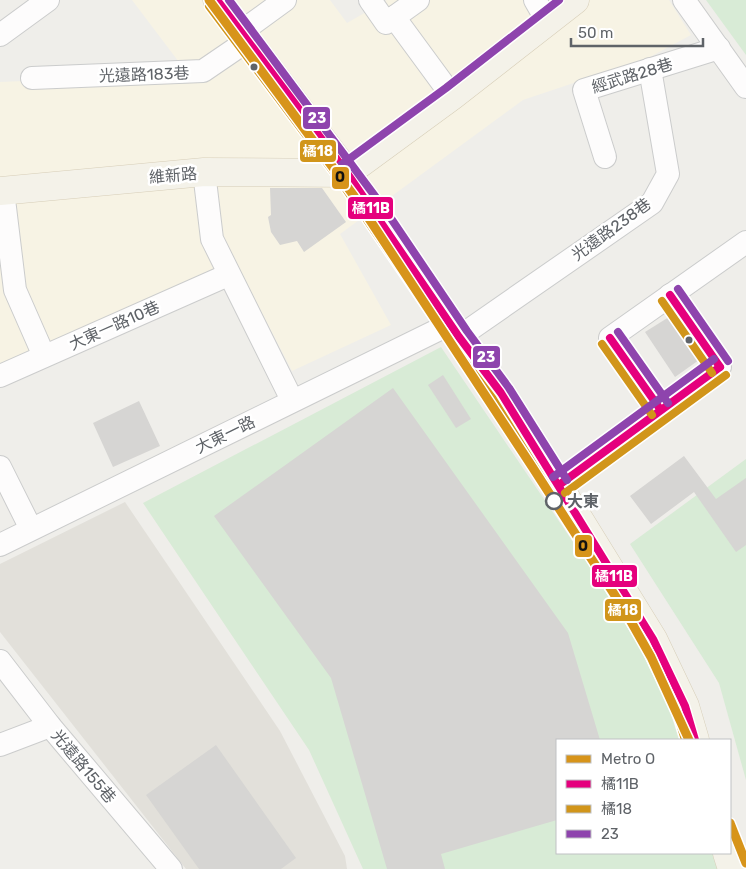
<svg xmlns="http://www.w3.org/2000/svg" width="746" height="869" font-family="Rubik,'Noto Sans TC',sans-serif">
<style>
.commercial{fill:#f7f3e4}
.education{fill:#e2e0da}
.green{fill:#d8ebd6}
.building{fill:#d6d5d3}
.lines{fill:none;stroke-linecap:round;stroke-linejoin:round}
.minor-casing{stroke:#cbcccc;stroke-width:24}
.major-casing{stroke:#d7ceb8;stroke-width:29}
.minor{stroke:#fdfcfc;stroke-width:22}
.major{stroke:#f4f2e9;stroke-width:28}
.bus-1-casing{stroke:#fff;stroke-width:11}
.bus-2-casing{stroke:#fff;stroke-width:11}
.bus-3-casing{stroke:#fff;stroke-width:11}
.bus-1{stroke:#e5007d;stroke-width:8}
.bus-2{stroke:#d1951a;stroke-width:8}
.bus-3{stroke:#8e44ad;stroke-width:8}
.metro-1-casing{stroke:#fff;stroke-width:12}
.metro-1{stroke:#d7941a;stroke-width:9}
.bus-dot{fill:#5f6368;stroke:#fff;stroke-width:2}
.stop-dot{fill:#fff;stroke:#5f6368;stroke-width:2.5}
.labels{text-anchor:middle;stroke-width:5;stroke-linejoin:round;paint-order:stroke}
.street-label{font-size:16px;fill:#5f6368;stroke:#fff}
.stop-label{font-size:16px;font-weight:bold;fill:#5f6368;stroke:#fff;text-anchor:start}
.line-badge{stroke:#fff;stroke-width:2}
.badge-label{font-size:14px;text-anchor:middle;font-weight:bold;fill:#fff}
.pale-badge-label{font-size:14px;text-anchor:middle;font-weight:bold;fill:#111}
</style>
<rect width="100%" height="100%" fill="#efeeea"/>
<path class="commercial" d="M132,0H330L347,23L387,0H669L691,35L648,58L523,100L340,234L391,325L292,371L236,263L0,367V82L188,74Z"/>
<path class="education" d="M125,502L280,731L345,856L347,869H186L0,632V564Z"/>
<g class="green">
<path d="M706,0H746V55Z"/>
<path d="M441,347L655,663L679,740H557V853H714L719,869H363L309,750L143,503Z"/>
<path d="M746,459V780L719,683L630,544Z"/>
</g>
<g class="building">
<path d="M270,188H322L346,222L304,252L297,241L280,245L271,232L268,217L271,215Z"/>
<path d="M669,317L699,360L675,377L645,332Z"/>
<path d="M443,375L471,419L456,428L428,385Z"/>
<path d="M393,388L568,633L600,740H557V820L441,854L445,869H387L331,678L214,516Z"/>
<path d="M139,401L160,446L113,467L93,423Z"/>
<path d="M684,456L716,499L746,478V545L736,552L694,492L651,524L630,496Z"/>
<path d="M216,745L296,858L281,869H199L146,795Z"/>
</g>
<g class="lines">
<defs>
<g id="minor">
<path d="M370,0L386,23L418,0"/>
<path d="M535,0L547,21"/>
<path d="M684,0L746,87"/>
<path d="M394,17L452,96"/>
<path d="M241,32L285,0"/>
<path d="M0,35L48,0"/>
<path d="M32,78L203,71L247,41"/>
<path d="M605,157L584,90L719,48"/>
<path d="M204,172L212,239L292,400"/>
<path d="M3,191L15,290L44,356"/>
<path d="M459,337L652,203L668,174L650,69"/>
<path d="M0,376L228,275"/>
<path d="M660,409L610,338L746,242"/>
<path d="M0,467L31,529"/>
<path d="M559,485L720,367L670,295"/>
<path d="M0,545L450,324"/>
<path d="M0,661L50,726L171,869"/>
<path d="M0,745L50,726"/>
</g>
<g id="major">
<path d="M217,0L347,173L459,337L501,393L653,639L685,706L695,740"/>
<path d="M347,173L452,96L575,0"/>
<path d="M0,191L204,172L347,173"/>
<path d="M727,853L732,869"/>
</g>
</defs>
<use href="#minor" class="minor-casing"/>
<use href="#major" class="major-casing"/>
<use href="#minor" class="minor"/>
<use href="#major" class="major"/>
<defs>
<g id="bus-1">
<path d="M217,0L347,173L459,337L501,393L653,639L685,706L695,740"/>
<path d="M670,295L720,367"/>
<path d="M610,338L660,409"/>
<path d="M559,485L720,367"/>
</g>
<g id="bus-2">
<path d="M209,6L339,179L451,343L493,399L644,644L676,710L685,740"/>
<path d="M662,301L712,373"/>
<path d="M602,344L652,415"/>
<path d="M565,493L726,375"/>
</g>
<g id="bus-3">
<path d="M229,0L386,211L467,331L509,388L567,480"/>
<path d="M341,165L446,88L559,0"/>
<path d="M678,289L728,361"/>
<path d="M618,332L668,403"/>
<path d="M553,477L714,359"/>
</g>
</defs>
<use href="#bus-1" class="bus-1-casing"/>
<use href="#bus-2" class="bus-2-casing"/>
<use href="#bus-3" class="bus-3-casing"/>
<use href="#bus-1" class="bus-1"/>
<use href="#bus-2" class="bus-2"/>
<use href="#bus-3" class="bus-3"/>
<defs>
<g id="metro-1">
<path d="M209,0L354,196L533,468L625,611L651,657L689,740"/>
<path d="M730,823L746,863"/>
</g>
</defs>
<use href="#metro-1" class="metro-1-casing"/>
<use href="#metro-1" class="metro-1"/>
</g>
<g class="bus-dot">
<circle cx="254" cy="67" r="4.5"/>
<circle cx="689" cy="340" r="4.5"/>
</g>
<circle class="stop-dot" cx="554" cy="501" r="8"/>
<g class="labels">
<g class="street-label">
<text transform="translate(144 74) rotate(-2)" y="6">光遠路183巷</text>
<text transform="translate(632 75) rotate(-17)" y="6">經武路28巷</text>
<text transform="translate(173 175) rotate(-5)" y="6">維新路</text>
<text transform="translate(611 229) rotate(-36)" y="6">光遠路238巷</text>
<text transform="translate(114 325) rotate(-24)" y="6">大東一路10巷</text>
<text transform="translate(225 434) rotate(-26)" y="6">大東一路</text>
<text transform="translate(84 766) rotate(50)" y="6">光遠路155巷</text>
</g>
<g class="stop-label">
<text x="567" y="507">大東</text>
</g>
</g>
<g class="line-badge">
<rect x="302" y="106" width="29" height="24" rx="5" fill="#8e44ad"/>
<rect x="299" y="139" width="38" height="24" rx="5" fill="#d1951a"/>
<rect x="331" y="166" width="19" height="24" rx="5" fill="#d7941a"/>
<rect x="347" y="196" width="47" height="24" rx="5" fill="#e5007d"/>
<rect x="472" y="345" width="29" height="24" rx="5" fill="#8e44ad"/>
<rect x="574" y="534" width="19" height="24" rx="5" fill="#d7941a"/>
<rect x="591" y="564" width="47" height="24" rx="5" fill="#e5007d"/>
<rect x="604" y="598" width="38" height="24" rx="5" fill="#d1951a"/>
</g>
<g class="badge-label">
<text x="317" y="123">23</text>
<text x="318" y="156">橘18</text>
<text x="371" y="213">橘11B</text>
<text x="486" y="362">23</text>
<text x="614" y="581">橘11B</text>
<text x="623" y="615">橘18</text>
</g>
<g class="pale-badge-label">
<text x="340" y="182">O</text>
<text x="583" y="551">O</text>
</g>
<rect x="556" y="739" width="175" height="115" fill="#ffffff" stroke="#bfc1c3"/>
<rect x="566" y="755" width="25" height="8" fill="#d7941a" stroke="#bfc1c3"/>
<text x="601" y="764" font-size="15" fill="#5f6368">Metro O</text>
<rect x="566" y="780" width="25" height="8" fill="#e5007d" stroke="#bfc1c3"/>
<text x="601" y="789" font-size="15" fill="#5f6368">橘11B</text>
<rect x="566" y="805" width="25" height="8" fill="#d1951a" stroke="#bfc1c3"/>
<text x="601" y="814" font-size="15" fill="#5f6368">橘18</text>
<rect x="566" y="830" width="25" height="8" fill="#8e44ad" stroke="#bfc1c3"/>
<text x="601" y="839" font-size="15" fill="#5f6368">23</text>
<path d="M571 38v8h132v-8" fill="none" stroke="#5f6368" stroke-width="2.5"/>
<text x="578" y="38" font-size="15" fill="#5f6368" stroke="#ffffff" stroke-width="4" paint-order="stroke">50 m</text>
</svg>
